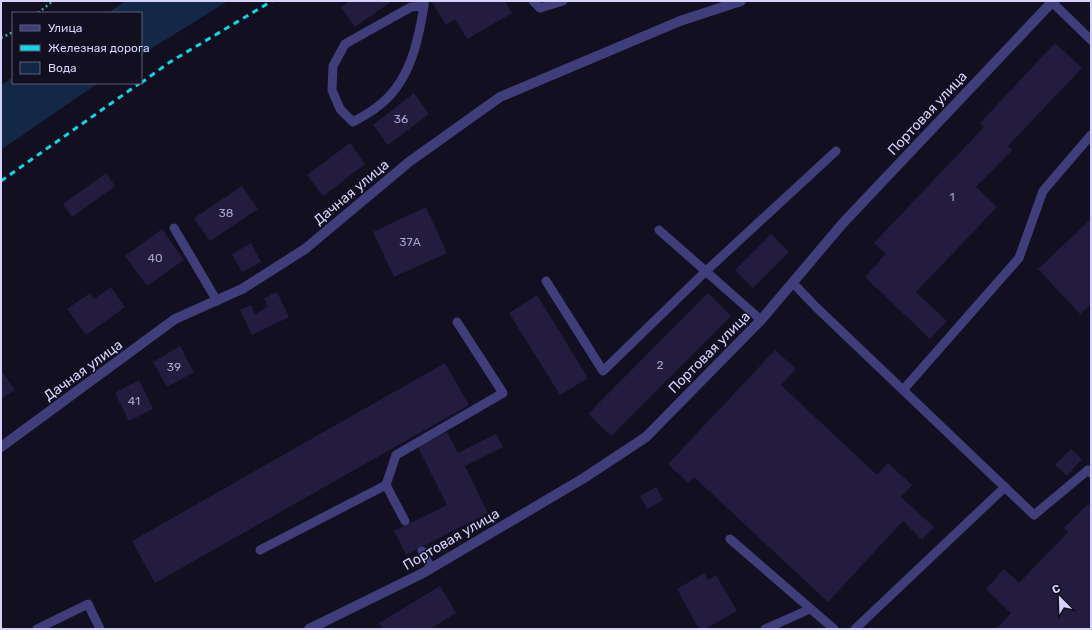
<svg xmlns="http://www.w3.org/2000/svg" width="1092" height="630" font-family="Rubik,sans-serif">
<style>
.water{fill:#122846}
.building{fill:#231c3f}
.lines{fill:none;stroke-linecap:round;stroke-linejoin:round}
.path{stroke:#38a9a0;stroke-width:2.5;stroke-dasharray:2 3;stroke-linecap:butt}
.service{stroke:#3f3e7b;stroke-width:9}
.minor{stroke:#3f3e7b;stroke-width:10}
.rail{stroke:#13d5e6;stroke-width:3;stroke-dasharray:6 5;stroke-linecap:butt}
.labels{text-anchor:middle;stroke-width:3;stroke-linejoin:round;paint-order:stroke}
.number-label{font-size:12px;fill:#a9a4cc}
.street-label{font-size:14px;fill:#d6d2fb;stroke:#110f20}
</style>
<rect width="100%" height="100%" fill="#110f20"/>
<g class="water">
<path d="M125,1H228L141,55V13H108Z"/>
<path d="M13,77V83H98L1,150V85Z"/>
</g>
<g class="building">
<path d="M350,1H392L355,27L341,7Z"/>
<path d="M434,1H505L512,13L467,39L455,19L446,25L432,2Z"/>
<path d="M1055,43L1082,68L1008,146L1012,150L976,187L997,207L916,292L947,321L930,339L865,277L886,254L874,243L984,127L980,123Z"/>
<path d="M414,93L429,114L388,145L373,125Z"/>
<path d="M350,143L365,164L323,196L307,175Z"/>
<path d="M106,173L115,186L72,217L63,204Z"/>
<path d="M242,186L258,209L210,241L194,218Z"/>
<path d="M426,207L447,253L394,277L373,232Z"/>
<path d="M1091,219V304L1080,314L1038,269Z"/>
<path d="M162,229L184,260L147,286L125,256Z"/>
<path d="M771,234L789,252L753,288L735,270Z"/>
<path d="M251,243L261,262L242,272L232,254Z"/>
<path d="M111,287L125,307L86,335L67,309L90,293L94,299Z"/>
<path d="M277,292L289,317L252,335L240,310L251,305L255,314L268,307L264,298Z"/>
<path d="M708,293L731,316L611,436L588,414Z"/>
<path d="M537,295L588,378L560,395L509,313Z"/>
<path d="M180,346L194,372L167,387L153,362Z"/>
<path d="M775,350L796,369L781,385L877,475L888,463L912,485L901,497L934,527L922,540L903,521L828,602L694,477L688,483L668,464Z"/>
<path d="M445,363L469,405L155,583L132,541Z"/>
<path d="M1,370L15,390L1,399Z"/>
<path d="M139,380L153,409L129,421L115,393Z"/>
<path d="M447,432L458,453L496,434L503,447L465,466L488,513L406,555L394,531L447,505L418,447Z"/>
<path d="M1071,449L1082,459L1067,476L1055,465Z"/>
<path d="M656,487L663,500L647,509L640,496Z"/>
<path d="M1088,504L1091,507V629H996L1011,613L986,589L1004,569L1019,583L1068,532L1064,528Z"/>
<path d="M704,573L708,580L716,575L737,611L705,629H699L677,589Z"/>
<path d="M440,586L456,613L430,629H383L379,623Z"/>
</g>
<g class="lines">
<g class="path">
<path d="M38,13L53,1"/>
<path d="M1,38L13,32"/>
</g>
<g class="service">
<path d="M533,1L540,8L563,1"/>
<path d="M1052,2L1091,40"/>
<path d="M424,6L411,7L345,44L333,66L332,90L340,109L353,122C361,117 370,113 377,107C409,84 418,43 424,6V1"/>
<path d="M174,228L217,301"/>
<path d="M659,230L761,320"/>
<path d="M546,281L603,371L706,271L836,151"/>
<path d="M793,283L816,307L1034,515L1088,470L1091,473"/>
<path d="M903,390L1019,258L1043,191L1091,135"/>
<path d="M386,485L396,455L503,393L457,322"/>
<path d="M730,539L834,629"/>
<path d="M260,550L386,485L405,521"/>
<path d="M422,551L431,568"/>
<path d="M37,629L88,604L100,629"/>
<path d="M765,629L810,609"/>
<path d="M855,629L1005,487"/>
</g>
<g class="minor">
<path d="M1,447L175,319L242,289L305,249L409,162L500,97L680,21L741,1"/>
<path d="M309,629L423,573L584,478L646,437L761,320L843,223L1053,1"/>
</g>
<g class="rail">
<path d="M141,83L170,62L272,1"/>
<path d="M1,181L140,83"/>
</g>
</g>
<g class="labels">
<g class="number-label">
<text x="401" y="123">36</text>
<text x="952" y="201">1</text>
<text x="226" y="217">38</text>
<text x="410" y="246">37А</text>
<text x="155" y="262">40</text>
<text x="660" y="369">2</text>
<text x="174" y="371">39</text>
<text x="134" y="405">41</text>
</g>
<g class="street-label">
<text transform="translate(927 113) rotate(-47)" y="5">Портовая улица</text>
<text transform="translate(351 192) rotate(-40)" y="5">Дачная улица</text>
<text transform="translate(709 352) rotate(-45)" y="5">Портовая улица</text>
<text transform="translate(83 370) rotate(-36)" y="5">Дачная улица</text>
<text transform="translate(451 539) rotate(-30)" y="5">Портовая улица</text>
</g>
</g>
<rect width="1092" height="630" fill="none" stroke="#d6d2fb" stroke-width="4"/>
<rect x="12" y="12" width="130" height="72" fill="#110f20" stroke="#605d78"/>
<rect x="20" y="25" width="20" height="6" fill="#3f3e7b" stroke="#605d78"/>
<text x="48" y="32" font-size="12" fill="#d6d2fb">Улица</text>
<rect x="20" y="45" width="20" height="6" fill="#13d5e6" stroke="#605d78"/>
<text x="48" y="52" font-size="12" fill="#d6d2fb">Железная дорога</text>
<rect x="20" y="62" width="20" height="12" fill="#122846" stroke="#605d78"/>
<text x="48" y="72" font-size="12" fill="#d6d2fb">Вода</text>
<g transform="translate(1060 598) rotate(337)" stroke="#110f20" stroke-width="3" paint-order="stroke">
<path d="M0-3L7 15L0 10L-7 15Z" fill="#d6d2fb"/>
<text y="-6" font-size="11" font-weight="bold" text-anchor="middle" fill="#d6d2fb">С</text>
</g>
</svg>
